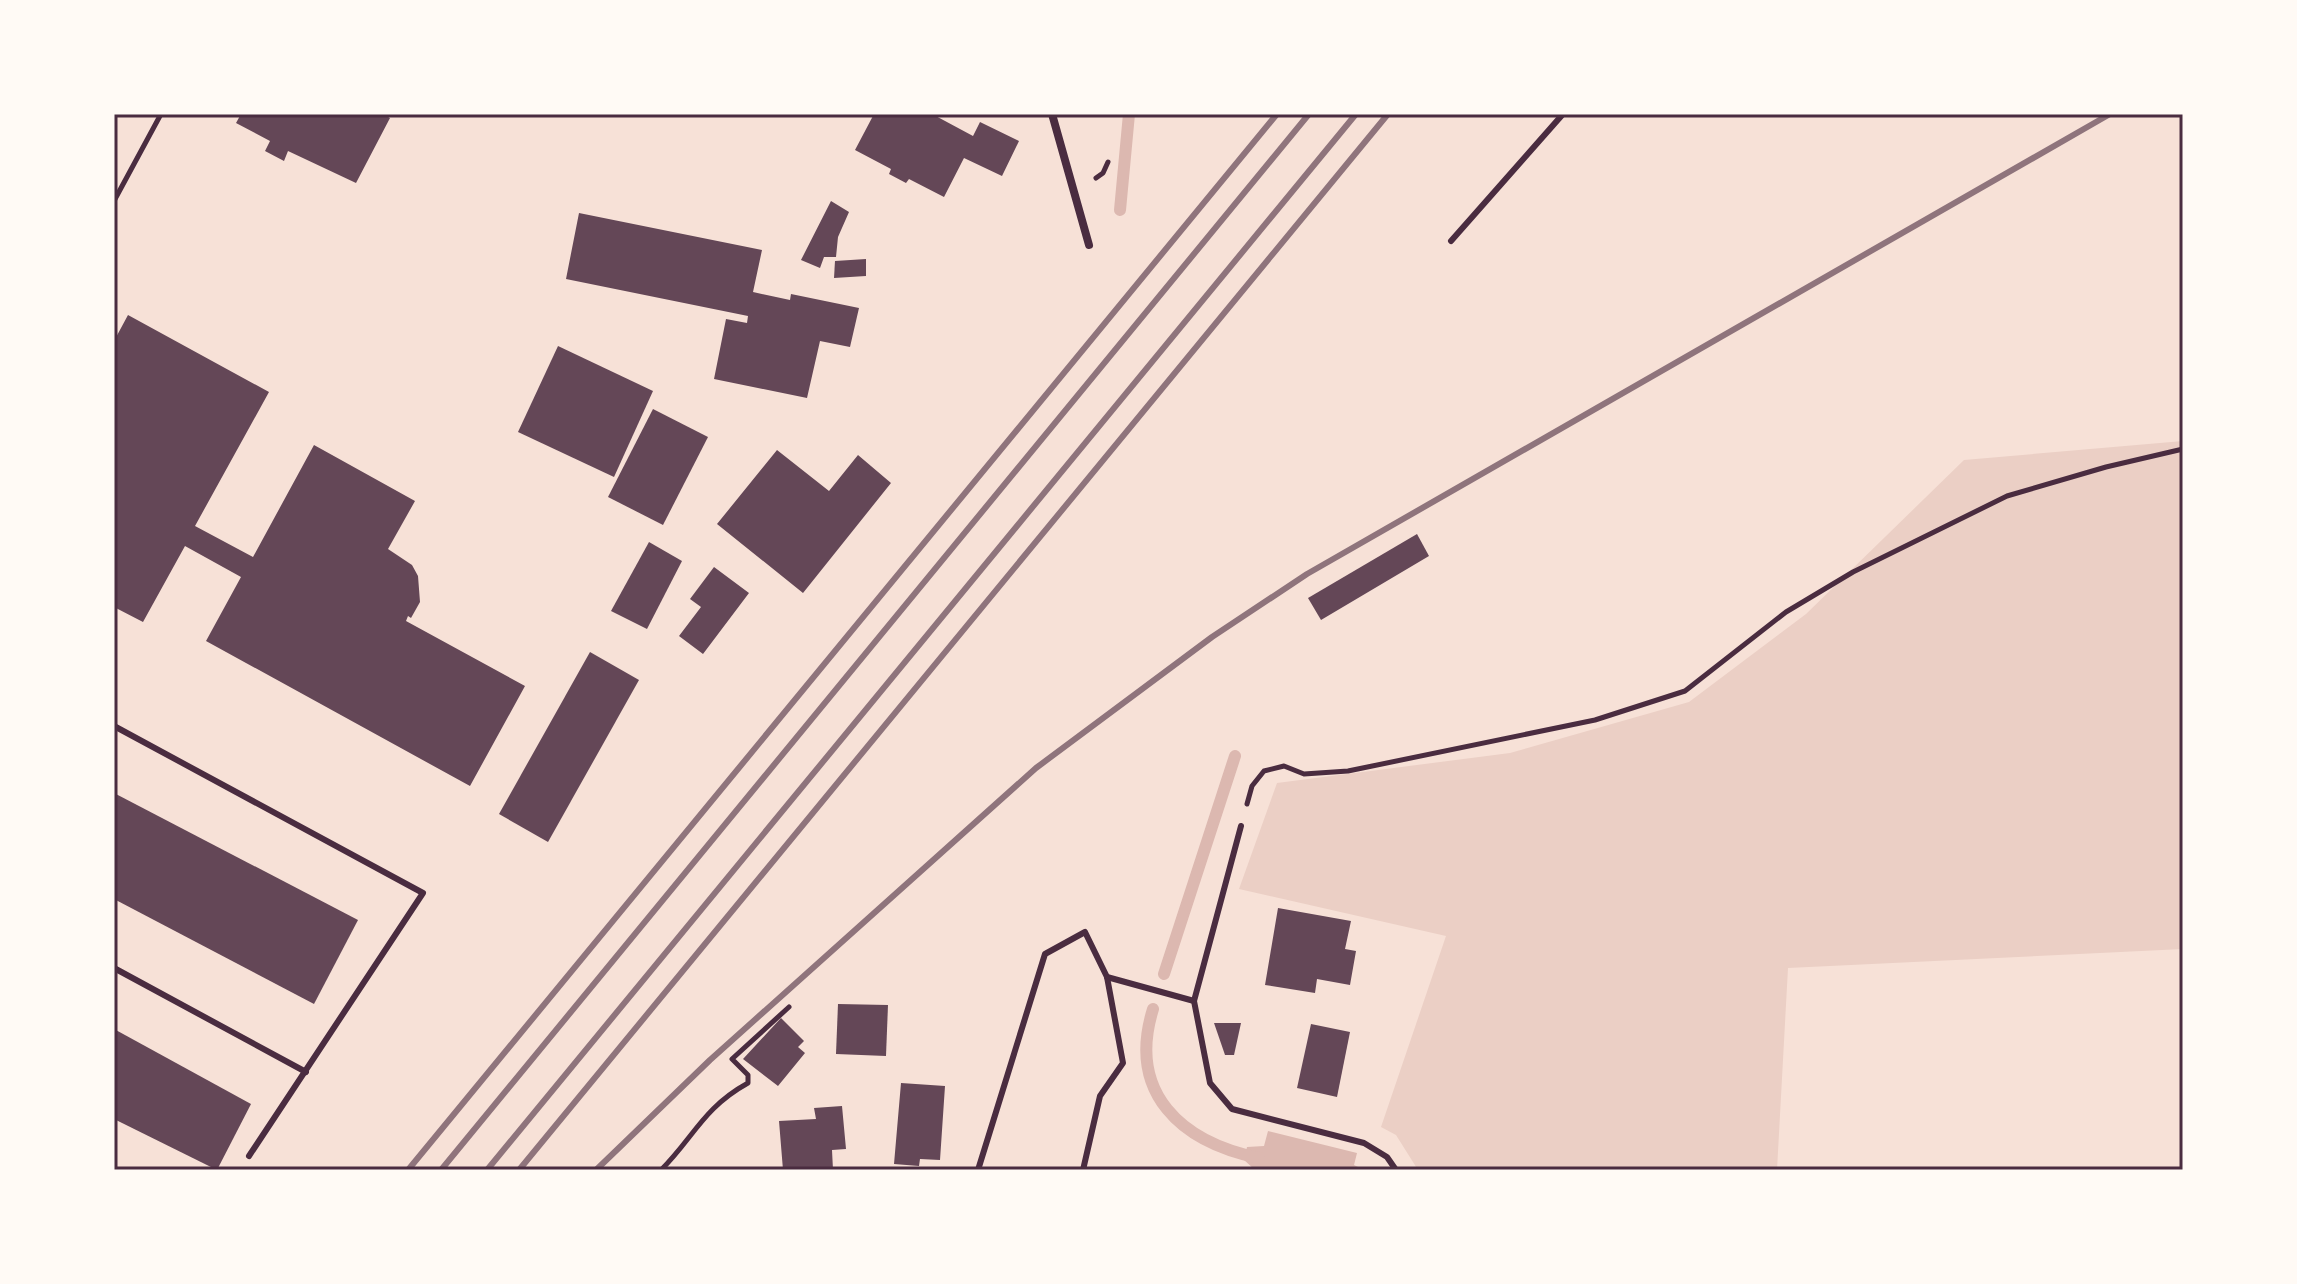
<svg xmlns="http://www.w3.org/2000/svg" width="2297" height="1284" font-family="'Roboto Condensed',sans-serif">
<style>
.green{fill:#ebcfc5}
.water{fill:#dcb8b0}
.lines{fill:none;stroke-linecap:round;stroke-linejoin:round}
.stream{stroke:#dcb8b0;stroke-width:12}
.building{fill:#644757}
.path{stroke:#4a2c40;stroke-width:5}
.service{stroke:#4a2c40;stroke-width:6}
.minor{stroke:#4a2c40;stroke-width:8}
.rail{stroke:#8f747c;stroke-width:6}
.neatline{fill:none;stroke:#4a2c40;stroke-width:3}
</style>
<rect width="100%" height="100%" fill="#f7e1d7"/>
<path class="green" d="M2183,441V949L1788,968L1777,1170H1418L1396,1135L1381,1127L1446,936L1239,889L1277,783L1510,753L1689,702L1806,614L1964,460Z"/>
<path class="water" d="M1268,1131L1357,1153L1354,1165L1364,1170L1254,1169L1244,1160L1247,1147L1264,1146Z"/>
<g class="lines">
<g class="stream">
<path d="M1120,210L1129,114"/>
<path d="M1164,974L1235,756"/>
<path d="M1153,1009C1127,1093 1181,1142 1259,1158"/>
</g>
</g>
<g class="building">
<path d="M241,114H383L390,118L356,183L288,151L284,161L265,151L270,141L236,123Z"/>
<path d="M874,114H932L973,136L980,122L1019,141L1002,176L964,158L944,197L909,179L906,183L889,174L891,169L855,150Z"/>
<path d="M831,201L849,212L838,237L836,257H824L820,268L801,260Z"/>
<path d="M579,213L762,250L753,292L790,300L791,294L859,308L850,347L820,341L807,398L714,379L726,319L747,323L748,316L566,279Z"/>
<path d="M866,259V276L834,278L835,261Z"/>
<path d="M128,315L269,392L195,526L253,557L314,445L415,501L388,549L412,565L418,576L420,602L411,618L408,616L406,621L525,686L470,786L206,641L241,577L185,546L143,622L114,607V341Z"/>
<path d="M558,346L653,391L614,477L518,432Z"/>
<path d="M653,409L708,437L663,525L608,497Z"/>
<path d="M777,450L829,491L858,455L891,483L803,593L717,524Z"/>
<path d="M1417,534L1429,556L1321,620L1308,598Z"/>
<path d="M649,542L682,561L647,629L611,611Z"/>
<path d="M714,567L749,593L703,654L679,636L701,607L690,599Z"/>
<path d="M590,652L639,680L548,842L499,814Z"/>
<path d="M114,793L358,920L314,1004L114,899Z"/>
<path d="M1278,908L1351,921L1345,949L1356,951L1350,985L1317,979L1315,993L1265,985Z"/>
<path d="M838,1004L888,1005L886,1056L836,1054Z"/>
<path d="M781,1018L804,1041L798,1047L805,1053L778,1086L743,1059Z"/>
<path d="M1214,1023H1241L1234,1055H1225Z"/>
<path d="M1311,1024L1350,1032L1337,1097L1297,1088Z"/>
<path d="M114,1029L251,1104L217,1170L114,1119Z"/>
<path d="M901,1083L945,1086L940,1160L920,1159L919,1166L894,1164Z"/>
<path d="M842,1106L846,1149L832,1150L833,1170H783L779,1121L816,1119L814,1108Z"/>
</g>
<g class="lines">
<g class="path">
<path d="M1096,178L1103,173L1108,162"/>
<path d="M114,201L161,114"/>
<path d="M1247,804L1252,786L1264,771L1284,766L1304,774L1348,771L1595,720L1685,691L1786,612L1853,572L2007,496L2106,467L2183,449"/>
<path d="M661,1170C694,1137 703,1108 748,1083V1075L732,1059L789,1007"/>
</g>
<g class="service">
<path d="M1451,241L1563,114"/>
<path d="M114,726L423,893L249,1156"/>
<path d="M1241,826L1194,1001L1210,1083L1232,1109L1364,1143L1387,1157L1396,1170"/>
<path d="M114,968L306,1072"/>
<path d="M1107,977L1194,1001"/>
<path d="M978,1170L1045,954L1085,932L1107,977L1123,1063L1100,1096L1083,1170"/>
</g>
<path class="minor" d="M1052,114L1089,245"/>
<g class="rail">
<path d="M408,1170L1277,114"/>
<path d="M441,1170L1309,114"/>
<path d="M487,1170L1356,114"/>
<path d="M519,1170L1388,114"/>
<path d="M596,1170L710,1060L1036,768L1212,637L1307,574L2110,114"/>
</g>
</g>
<rect width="2297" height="1284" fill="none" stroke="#fffaf5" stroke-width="232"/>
<rect x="116" y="116" width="2065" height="1052" class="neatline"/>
</svg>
